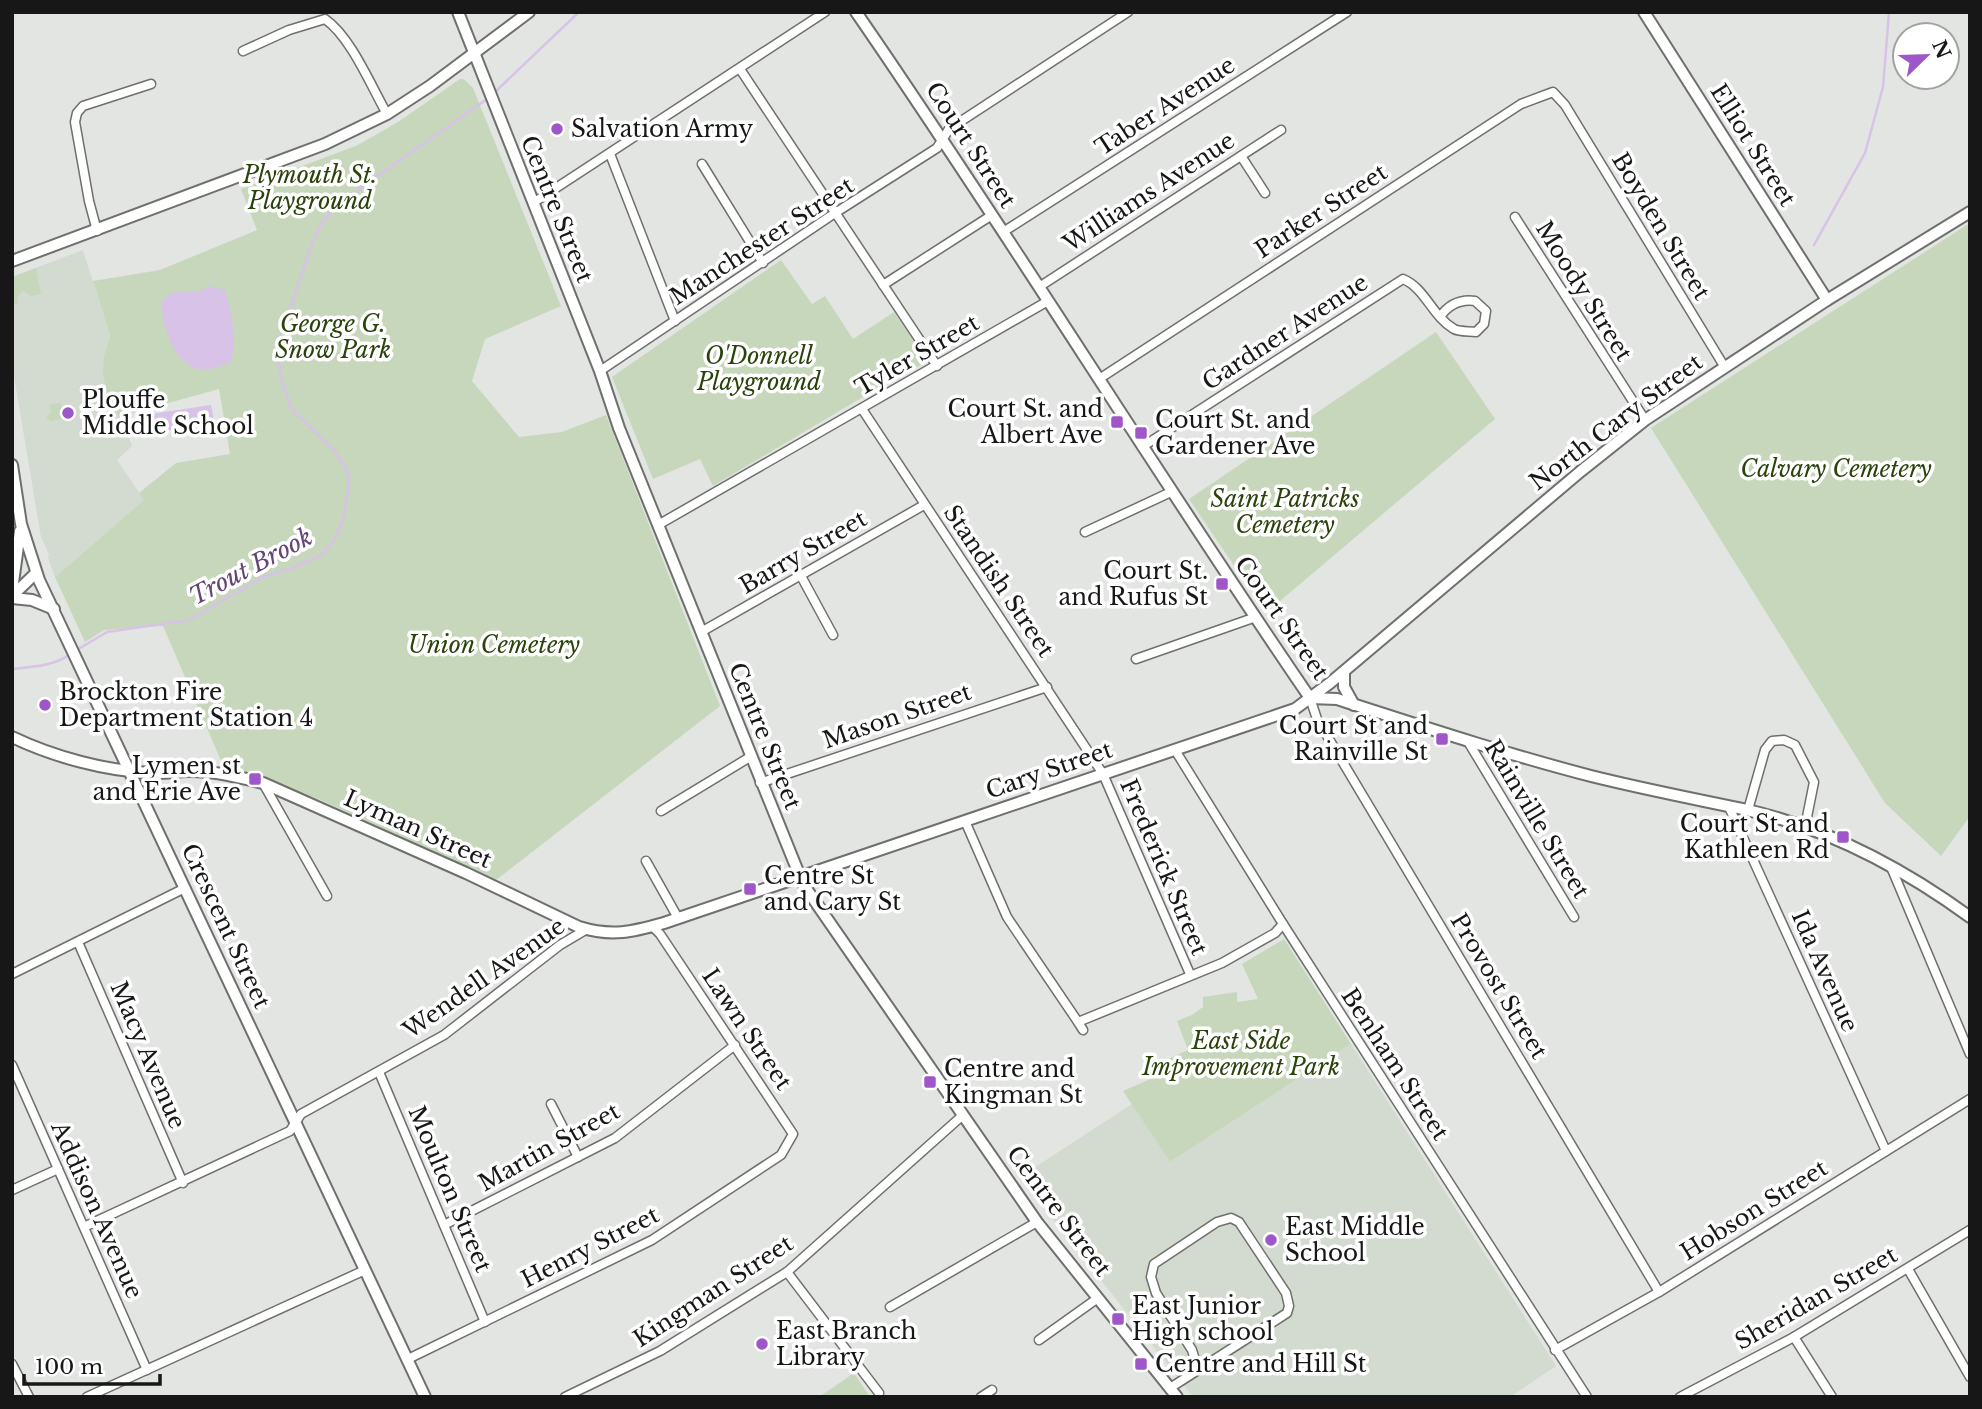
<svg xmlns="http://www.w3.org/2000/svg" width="1982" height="1409" font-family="'Libre Baskerville',serif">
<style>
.built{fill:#d3dacf}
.green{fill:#c7d7bc}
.water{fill:#d8c2e8}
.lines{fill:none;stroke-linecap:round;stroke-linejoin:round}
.stream{stroke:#d8c2e8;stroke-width:2.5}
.street-casing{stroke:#6e706c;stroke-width:11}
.secondary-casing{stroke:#6e706c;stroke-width:14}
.street{stroke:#fff;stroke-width:8}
.secondary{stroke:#fff;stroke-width:10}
.poi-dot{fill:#9f56c9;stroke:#fff;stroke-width:2.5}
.labels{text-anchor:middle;stroke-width:7;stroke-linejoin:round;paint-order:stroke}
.street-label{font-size:23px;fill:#161716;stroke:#fff}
.poi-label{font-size:23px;fill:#161716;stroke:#fff;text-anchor:start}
.park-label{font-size:23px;font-style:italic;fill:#29430b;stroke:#fff}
.water-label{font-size:24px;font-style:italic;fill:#644577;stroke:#fff}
</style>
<rect width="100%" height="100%" fill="#e2e5e1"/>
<g class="built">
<path d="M83,250L110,335L104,356L110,409L121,416L132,446L117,460L144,500L55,577L48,558L49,554L41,537L12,364V277Z"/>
<path d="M1351,1044L1556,1366L1510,1397H1193L1020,1177L1132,1104L1170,1162Z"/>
</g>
<g class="green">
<path d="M460,79H464L473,88L561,306L485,339L472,381L519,437L562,432L606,415L720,706L496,880L321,800L222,763L163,626L104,630L85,642L55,577L144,500L139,493L176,463L230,454L219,389L121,416L110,410L103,374L104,356L110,335L93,281L160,270L257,230L241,189L358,145L398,122Z"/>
<path d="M1970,223V816L1941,856L1885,803L1651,428Z"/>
<path d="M781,260L812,304L825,296L853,339L894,312L928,361L878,388L713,486L700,459L653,479L612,377Z"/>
<path d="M36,268L41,294L31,296L23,291L18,296V303L12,304V277Z"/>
<path d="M1436,332L1495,419L1266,613L1189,499Z"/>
<path d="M61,403L62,408L71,406L73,416L51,421L46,418L51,412L49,405Z"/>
<path d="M1284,939L1351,1044L1170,1162L1123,1091L1171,1070L1168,1059L1188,1050L1177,1021L1192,1015L1203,1007V997L1237,992V1002L1258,999L1242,964Z"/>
<path d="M854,1373L870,1397H818H819Z"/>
</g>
<g class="water">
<path d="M208,286L225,290C231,315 239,339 230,363C220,366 206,372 197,369C173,363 162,323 161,302C178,282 191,301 208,286Z"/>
<path d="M211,405L217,435L199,438L196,426L152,433L148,436L144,415Z"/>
</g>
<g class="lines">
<g class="stream">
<path d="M495,92L579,12"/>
<path d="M1814,245L1865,153L1883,87L1889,12"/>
<path d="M75,651L107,632L189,620L263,577L293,568L323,554L333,542L343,520L349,485V474L334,450L292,410L280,375L279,351L283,330L313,241L323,221L345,199L487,99"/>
<path d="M12,669C32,667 53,666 69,655"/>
</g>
<defs>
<g id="street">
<path d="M243,51L289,30L325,19C351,37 371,86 387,114"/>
<path d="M740,69L937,366"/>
<path d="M610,154L675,321"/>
<path d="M1241,156L1265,193"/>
<path d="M702,164L763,263"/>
<path d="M533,203L825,12"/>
<path d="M1515,217L1645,420"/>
<path d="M97,231L89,201L75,122L77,113L83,106L151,84"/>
<path d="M1003,232L1347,12"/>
<path d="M883,285L992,215"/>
<path d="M1039,287L1281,130"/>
<path d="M600,371L835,213L937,148L949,129L1128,12"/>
<path d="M1099,379L1521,104L1553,92L1565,105L1724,366"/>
<path d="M862,409L1103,774L1190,974"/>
<path d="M1142,447L1403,279C1425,288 1432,316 1454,329C1460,332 1469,331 1476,332L1484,324L1486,311L1475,301C1460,299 1449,304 1440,317"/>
<path d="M658,525L1048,301"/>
<path d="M1085,532L1171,492"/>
<path d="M801,576L833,635"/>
<path d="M701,632L924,505"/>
<path d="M1136,659L1256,617"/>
<path d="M1310,698L1317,719L1659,1292"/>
<path d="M1467,740L1574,917"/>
<path d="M1175,750L1283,924L1587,1397"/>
<path d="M263,783L327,896"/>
<path d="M760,783L1047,687"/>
<path d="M1729,807L1886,1151"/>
<path d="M1748,810L1765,750L1772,741L1784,740L1795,745L1814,782L1805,827"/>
<path d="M661,811L750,757"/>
<path d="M965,821L1007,917L1078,1022"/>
<path d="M646,861L678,918"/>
<path d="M1891,867L1970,1054"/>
<path d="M78,942L183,1183"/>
<path d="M12,974L185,888"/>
<path d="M1083,1030L1078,1022L1222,963L1275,933L1283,924"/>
<path d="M12,1065L147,1370"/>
<path d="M379,1072L485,1322"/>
<path d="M551,1104L578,1157"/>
<path d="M12,1190L58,1169"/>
<path d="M444,1225L615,1138L735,1045"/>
<path d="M84,1227L290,1131L301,1114L444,1035L560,945L587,929"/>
<path d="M1908,1269L1970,1377"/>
<path d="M787,1272L879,1393"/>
<path d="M890,1307L1037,1222"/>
<path d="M1794,1337L1832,1397"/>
<path d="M1039,1340L1098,1298"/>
<path d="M1555,1350L1659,1292L1970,1099"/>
<path d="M408,1359L652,1240L781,1155L793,1134L660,934L652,926"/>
<path d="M12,1364L29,1397"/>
<path d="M1170,1388L1287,1313L1289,1306L1286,1293L1239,1222L1231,1218L1217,1222L1154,1264L1151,1277L1156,1293L1192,1350L1198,1370"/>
<path d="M87,1397L365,1270"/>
<path d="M565,1397L660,1351L787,1272L963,1115"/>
<path d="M981,1397L992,1390"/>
<path d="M1680,1397L1794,1337L1970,1230"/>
</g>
<g id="secondary">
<path d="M458,12L600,371L619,428L803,884L1037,1222L1177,1397"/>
<path d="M856,12C1012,238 1155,472 1310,698"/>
<path d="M1644,12L1827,300"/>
<path d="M12,261L325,144L387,114L430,86L529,12"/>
<path d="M12,465L21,524L39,580L425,1397"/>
<path d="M12,590L20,531"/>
<path d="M12,596L36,573"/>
<path d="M12,598L32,600L54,609"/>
<path d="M1344,672V687L1354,705"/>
<path d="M1310,698L1337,699C1421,726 1506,754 1591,776C1643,789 1695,799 1747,810C1827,828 1904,869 1970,917"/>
<path d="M12,737C54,757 106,771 152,773C164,774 177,771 189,771C215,771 239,777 263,783L466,873L579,927C612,937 632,932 664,923L1295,709L1330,683L1581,471L1645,420L1827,300L1970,212"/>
</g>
</defs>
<use href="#street" class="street-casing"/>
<use href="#secondary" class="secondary-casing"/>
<use href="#street" class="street"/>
<use href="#secondary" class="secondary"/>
</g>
<g class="poi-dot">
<circle cx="557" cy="129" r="7"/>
<circle cx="68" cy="413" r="7"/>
<rect x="1110" y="415" width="14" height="14" rx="3.5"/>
<rect x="1134" y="426" width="14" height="14" rx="3.5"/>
<rect x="1215" y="577" width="14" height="14" rx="3.5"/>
<circle cx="45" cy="705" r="7"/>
<rect x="1435" y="732" width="14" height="14" rx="3.5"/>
<rect x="248" y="772" width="14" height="14" rx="3.5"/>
<rect x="1836" y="830" width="14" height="14" rx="3.5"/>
<rect x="743" y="882" width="14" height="14" rx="3.5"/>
<rect x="923" y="1075" width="14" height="14" rx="3.5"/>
<circle cx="1271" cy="1240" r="7"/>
<rect x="1111" y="1312" width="14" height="14" rx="3.5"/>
<circle cx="762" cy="1344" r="7"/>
<rect x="1134" y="1357" width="14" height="14" rx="3.5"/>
</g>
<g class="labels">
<g class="street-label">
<text transform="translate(1165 106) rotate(-33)" y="8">Taber Avenue</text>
<text transform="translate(971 145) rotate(57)" y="8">Court Street</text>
<text transform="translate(1753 145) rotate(58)" y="8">Elliot Street</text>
<text transform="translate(1149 192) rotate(-33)" y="8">Williams Avenue</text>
<text transform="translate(557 209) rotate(68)" y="8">Centre Street</text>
<text transform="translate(1321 211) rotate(-33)" y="8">Parker Street</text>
<text transform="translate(1661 226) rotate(59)" y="8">Boyden Street</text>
<text transform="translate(762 241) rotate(-33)" y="8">Manchester Street</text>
<text transform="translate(1584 291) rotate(58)" y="8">Moody Street</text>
<text transform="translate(1285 332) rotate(-33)" y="8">Gardner Avenue</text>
<text transform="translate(917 355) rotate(-30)" y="8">Tyler Street</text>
<text transform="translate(1616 422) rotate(-37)" y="8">North Cary Street</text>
<text transform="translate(803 552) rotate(-30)" y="8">Barry Street</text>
<text transform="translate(999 581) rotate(56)" y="8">Standish Street</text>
<text transform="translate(1282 618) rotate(55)" y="8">Court Street</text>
<text transform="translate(897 716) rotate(-19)" y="8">Mason Street</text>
<text transform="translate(765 736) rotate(68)" y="8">Centre Street</text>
<text transform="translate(1049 770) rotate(-19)" y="8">Cary Street</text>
<text transform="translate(1537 819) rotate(59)" y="8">Rainville Street</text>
<text transform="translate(418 829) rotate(24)" y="8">Lyman Street</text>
<text transform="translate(1164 867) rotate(67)" y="8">Frederick Street</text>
<text transform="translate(226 926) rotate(65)" y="8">Crescent Street</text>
<text transform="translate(1825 971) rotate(66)" y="8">Ida Avenue</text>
<text transform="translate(484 978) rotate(-35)" y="8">Wendell Avenue</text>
<text transform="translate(1499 986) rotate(59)" y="8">Provost Street</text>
<text transform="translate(747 1029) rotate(56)" y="8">Lawn Street</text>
<text transform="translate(148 1055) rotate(67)" y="8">Macy Avenue</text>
<text transform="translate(1395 1064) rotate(57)" y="8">Benham Street</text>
<text transform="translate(549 1147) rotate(-29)" y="8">Martin Street</text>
<text transform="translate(450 1189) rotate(67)" y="8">Moulton Street</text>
<text transform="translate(97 1210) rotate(66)" y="8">Addison Avenue</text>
<text transform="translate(1754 1210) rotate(-32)" y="8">Hobson Street</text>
<text transform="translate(1059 1211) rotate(53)" y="8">Centre Street</text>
<text transform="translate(590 1247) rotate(-27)" y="8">Henry Street</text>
<text transform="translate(713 1291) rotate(-33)" y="8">Kingman Street</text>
<text transform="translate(1816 1298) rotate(-30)" y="8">Sheridan Street</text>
</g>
<g class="poi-label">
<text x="571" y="137">Salvation Army</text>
<text x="82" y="408">Plouffe<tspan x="82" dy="26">Middle School</tspan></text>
<text x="1103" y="417" text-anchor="end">Court St. and<tspan x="1103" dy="26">Albert Ave</tspan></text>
<text x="1155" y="428">Court St. and<tspan x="1155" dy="26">Gardener Ave</tspan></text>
<text x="1208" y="579" text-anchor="end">Court St.<tspan x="1208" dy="26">and Rufus St</tspan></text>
<text x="59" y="700">Brockton Fire<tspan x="59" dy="26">Department Station 4</tspan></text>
<text x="1428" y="734" text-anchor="end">Court St and<tspan x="1428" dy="26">Rainville St</tspan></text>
<text x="241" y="774" text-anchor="end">Lymen st<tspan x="241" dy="26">and Erie Ave</tspan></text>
<text x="1829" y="832" text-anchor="end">Court St and<tspan x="1829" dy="26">Kathleen Rd</tspan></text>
<text x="764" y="884">Centre St<tspan x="764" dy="26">and Cary St</tspan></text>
<text x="944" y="1077">Centre and<tspan x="944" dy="26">Kingman St</tspan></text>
<text x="1285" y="1235">East Middle<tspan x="1285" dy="26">School</tspan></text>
<text x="1132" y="1314">East Junior<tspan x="1132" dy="26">High school</tspan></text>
<text x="776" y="1339">East Branch<tspan x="776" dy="26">Library</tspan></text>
<text x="1155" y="1372">Centre and Hill St</text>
</g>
<g class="park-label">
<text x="310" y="183">Plymouth St.<tspan x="310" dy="26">Playground</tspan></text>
<text x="333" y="332">George G.<tspan x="333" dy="26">Snow Park</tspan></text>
<text x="759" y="364">O'Donnell<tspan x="759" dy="26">Playground</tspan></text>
<text x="1836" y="477">Calvary Cemetery</text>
<text x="1285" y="507">Saint Patricks<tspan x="1285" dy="26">Cemetery</tspan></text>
<text x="494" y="653">Union Cemetery</text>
<text x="1241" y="1049">East Side<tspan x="1241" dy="26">Improvement Park</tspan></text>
</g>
<g class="water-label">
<text transform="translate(251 567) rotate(-28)" y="8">Trout Brook</text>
</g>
</g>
<rect width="1982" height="1409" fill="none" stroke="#161716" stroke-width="28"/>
<g transform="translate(1926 56) rotate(67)"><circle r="33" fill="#ffffff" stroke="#a2a2a2" stroke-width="2"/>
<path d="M0-5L12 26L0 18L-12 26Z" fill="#9f56c9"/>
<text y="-10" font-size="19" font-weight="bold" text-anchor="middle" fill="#161716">N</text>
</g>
<path d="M24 1374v10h136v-10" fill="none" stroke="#161716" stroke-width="3.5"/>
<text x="35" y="1374" font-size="21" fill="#161716" stroke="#ffffff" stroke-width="5" paint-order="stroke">100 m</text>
</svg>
